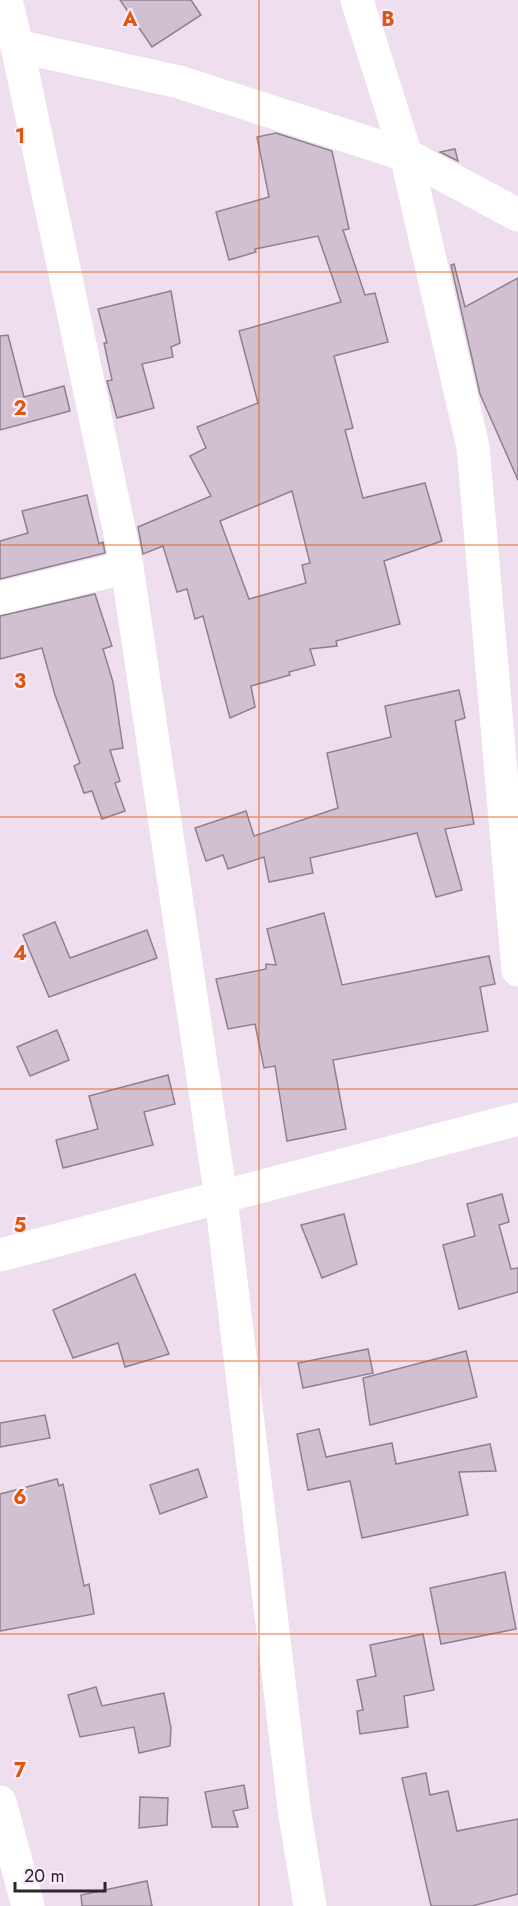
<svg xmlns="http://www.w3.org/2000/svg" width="518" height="1906" font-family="Jost,sans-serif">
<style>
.building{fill:#d1c1d0;stroke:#8f808e;stroke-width:1.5;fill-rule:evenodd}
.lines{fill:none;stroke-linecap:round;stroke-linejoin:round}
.minor{stroke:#fff;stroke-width:33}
.grid{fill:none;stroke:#df560e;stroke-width:1.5;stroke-opacity:0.55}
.grid-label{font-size:20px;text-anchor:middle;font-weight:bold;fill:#df560e;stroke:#fcecfb;stroke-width:4.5;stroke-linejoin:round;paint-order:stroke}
</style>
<rect width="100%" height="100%" fill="#efdfee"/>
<g class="building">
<path d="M120,0H191L201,15L152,47Z"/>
<path d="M276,133L332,151L349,229L343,230L365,295L375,293L388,342L334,356L353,428L345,430L363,498L425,483L442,541L384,561L400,624L336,641L337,646L310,649L315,665L289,672L290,675L251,686L255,707L230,718L203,616L195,619L187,589L177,592L163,546L143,554L138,527L211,496L190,456L206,448L197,427L258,403L239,331L341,302L318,236L255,249L256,252L229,260L216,212L269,197L257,137ZM292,491L310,563L302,565L306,583L249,599L220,521Z"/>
<path d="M455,149L458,161L440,152Z"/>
<path d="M454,264L465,307L518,278V480L480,394L451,265Z"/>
<path d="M171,291L180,343L171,347L173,357L142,364L154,408L117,418L107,381L112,380L104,343H107L98,309Z"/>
<path d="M8,335L24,397L64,386L70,411L0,430V336Z"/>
<path d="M87,495L99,544L103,542L105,553L0,579V541L28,533L22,511Z"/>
<path d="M95,594L112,646L103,649L113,682L123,748L110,750L120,781L115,783L125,811L102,819L92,791L84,793L74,766L80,763L55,695L42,648L0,659V616Z"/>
<path d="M459,690L465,718L455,721L474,824L445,829L462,890L436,897L417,833L310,858L313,873L269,882L264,857L228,869L223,855L206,861L195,828L246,811L254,836L338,808L327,753L391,737L385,706Z"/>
<path d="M324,913L342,985L489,956L495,984L480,987L488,1031L333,1060L346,1129L287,1141L275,1066L264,1068L255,1024L228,1029L216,979L266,969V964L276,965L267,929Z"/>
<path d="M55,922L70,958L147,930L157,958L49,997L23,935Z"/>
<path d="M57,1030L69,1060L30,1076L17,1047Z"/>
<path d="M168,1075L175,1104L144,1112L153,1145L63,1168L56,1140L98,1129L89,1096Z"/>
<path d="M502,1194L509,1222L499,1225L511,1269L518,1268V1292L459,1309L443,1245L475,1236L467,1204Z"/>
<path d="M344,1214L357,1264L322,1278L301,1225Z"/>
<path d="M135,1274L169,1354L125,1367L118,1343L73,1358L53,1310Z"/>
<path d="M368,1349L373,1373L303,1388L298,1363Z"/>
<path d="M466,1351L477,1397L370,1425L363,1378Z"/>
<path d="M45,1415L50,1438L0,1447V1423Z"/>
<path d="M319,1429L326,1457L392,1443L396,1464L490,1444L496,1471L459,1472L468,1515L362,1538L350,1481L308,1490L297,1434Z"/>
<path d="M198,1469L207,1497L160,1514L150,1485Z"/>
<path d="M57,1479L59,1486L63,1484L84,1586L89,1584L94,1614L0,1631V1494Z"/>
<path d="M505,1572L516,1629L441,1644L430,1588Z"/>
<path d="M423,1634L434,1690L404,1696L408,1727L360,1734L357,1711L363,1710L357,1680L376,1676L370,1645Z"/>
<path d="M96,1687L102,1706L164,1693L171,1728L170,1746L139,1753L134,1727L80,1737L68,1695Z"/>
<path d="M426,1773L430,1795L448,1791L457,1831L518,1819V1894L472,1906H431L402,1778Z"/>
<path d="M244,1785L248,1808L233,1811L238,1827H212L205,1792Z"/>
<path d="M140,1797L168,1798L167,1825L139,1828Z"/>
<path d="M147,1881L152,1906H82L81,1895Z"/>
</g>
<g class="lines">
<g class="minor">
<path d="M6,0L17,46L127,567L221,1198L295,1815L310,1906"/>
<path d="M357,0L406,155L473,447L518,970"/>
<path d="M17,46L179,82L406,155L518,215"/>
<path d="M0,598L127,567"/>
<path d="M0,1255L518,1119"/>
<path d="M0,1802L28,1906"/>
</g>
</g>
<path class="grid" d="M259,0V1906M0,272H518M0,545H518M0,817H518M0,1089H518M0,1361H518M0,1634H518"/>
<g class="grid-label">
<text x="130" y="26">A</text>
<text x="388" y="26">B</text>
<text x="20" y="143">1</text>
<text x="20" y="415">2</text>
<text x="20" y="688">3</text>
<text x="20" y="960">4</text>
<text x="20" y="1232">5</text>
<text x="20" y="1504">6</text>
<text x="20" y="1777">7</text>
</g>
<path d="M15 1882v9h90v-9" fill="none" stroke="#2c252b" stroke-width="3"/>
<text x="24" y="1882" font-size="18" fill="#2c252b" stroke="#fcecfb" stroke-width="4.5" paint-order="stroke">20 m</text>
</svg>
